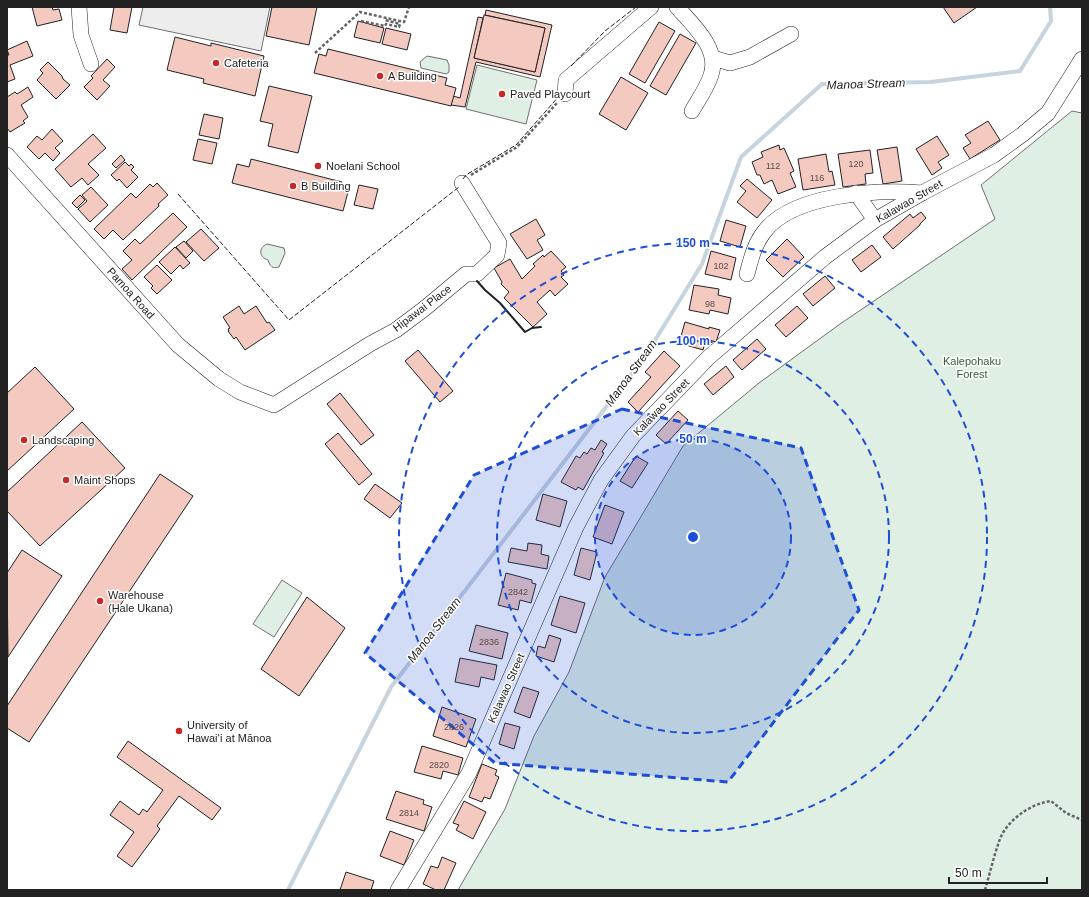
<svg xmlns="http://www.w3.org/2000/svg" width="1089" height="897" font-family="Arial,sans-serif">
<style>
.green{fill:#e0efe3;stroke:#6f6f6f}
.parking{fill:#ededed;stroke:#6f6f6f}
.lines{fill:none;stroke-linecap:round;stroke-linejoin:round}
.stream{stroke:#c7d3dd;stroke-width:4}
.building{fill:#f3c9c0;stroke:#222}
.minor-casing{stroke:#222;stroke-width:16}
.path{stroke:#646464;stroke-width:2.5;stroke-dasharray:3 2;stroke-linecap:butt}
.minor{stroke:#fff;stroke-width:15}
.fence{stroke:#222;stroke-width:1;stroke-dasharray:5 2;stroke-linecap:butt}
.wall{stroke:#222;stroke-width:2}
.marked{fill:#1d4ed8;fill-opacity:0.2;stroke:#1d4ed8;stroke-width:3;stroke-dasharray:8 5;stroke-linejoin:round}
.ring{fill:none;stroke:#1d4ed8;stroke-width:2;stroke-dasharray:7 5}
.poi-dot{fill:#c62828;stroke:#fff;stroke-width:1.5}
.labels{text-anchor:middle;stroke-width:3;stroke-linejoin:round;paint-order:stroke}
.number-label{font-size:9px;fill:#564c4a}
.poi-label{font-size:11px;fill:#222;stroke:#fff;text-anchor:start}
.street-label{font-size:11px;fill:#222;stroke:#fff}
.park-label{font-size:11px;fill:#2f5e38;stroke:#fff}
.water-label{font-size:12px;font-style:italic;fill:#222;stroke:#fff}
.centre{fill:#1d4ed8;stroke:#fff;stroke-width:2}
.ring-label{font-size:12px;text-anchor:middle;font-weight:bold;fill:#1d4ed8;stroke:#fff;stroke-width:3;stroke-linejoin:round;paint-order:stroke}
</style>
<rect width="100%" height="100%" fill="#fff"/>
<g class="green">
<path d="M427,56L447,60L449,65V72L446,74L421,68L420,62Z"/>
<path d="M477,65L537,80L526,124L466,109Z"/>
<path d="M1072,111L1082,113V890H458L505,809L534,736L569,672L605,577L683,446L759,383L840,324L995,219L981,185Z"/>
<path d="M267,244L284,248L285,253L279,267C272,269 270,266 268,260C259,257 258,248 267,244Z"/>
<path d="M282,580L302,593L274,637L253,624Z"/>
</g>
<path class="parking" d="M143,7H270L261,51L139,25Z"/>
<g class="lines">
<path class="stream" d="M288,890L391,687L646,355L702,264L741,157L822,84L931,82L1020,71L1051,21L1050,7"/>
</g>
<g class="building">
<path d="M32,7H52L53,10L59,9L62,20L37,26Z"/>
<path d="M114,7H132L127,33L110,30Z"/>
<path d="M272,7H317L309,45L266,36Z"/>
<path d="M943,7H977L954,23Z"/>
<path d="M486,10L552,25L540,77L476,62L465,107L451,105L453,96L460,98L478,17L483,18L474,58L535,72L545,28L485,15Z"/>
<path d="M484,15L545,28L535,72L474,58Z"/>
<path d="M358,21L384,28L380,43L354,37Z"/>
<path d="M659,22L675,31L645,83L629,74Z"/>
<path d="M386,28L411,34L407,50L382,44Z"/>
<path d="M680,34L696,43L666,95L650,86Z"/>
<path d="M175,37L211,46V43L264,56L255,96L203,83L204,79L167,70Z"/>
<path d="M27,41L33,56L10,65L15,79L7,82V55H9L7,50Z"/>
<path d="M328,49L447,78L445,85L456,88L451,106L314,73L319,54L326,56Z"/>
<path d="M107,59L115,67L103,80L110,86L97,100L84,87L93,78L91,76Z"/>
<path d="M48,62L62,76L63,79L70,85L56,99L37,80L43,73L40,70Z"/>
<path d="M621,77L648,93L626,130L599,114Z"/>
<path d="M269,86L312,96L298,153L268,146L273,124L260,121Z"/>
<path d="M28,87L33,97L21,105L28,117L23,121L25,123L10,132L7,128V97L15,92L17,94Z"/>
<path d="M204,114L223,118L219,139L199,135Z"/>
<path d="M988,121L1000,140L970,159L963,148L971,143L965,135Z"/>
<path d="M52,129L63,141L55,148L60,153L53,161L45,153L39,159L27,147L37,136L42,140Z"/>
<path d="M93,134L106,148L88,164L99,175L88,185L82,178L71,187L55,169Z"/>
<path d="M937,136L949,155L938,162L942,168L932,175L916,149Z"/>
<path d="M198,139L217,143L212,164L193,160Z"/>
<path d="M779,145L780,150L784,148L794,171L790,173L796,187L778,194L772,180L764,184L760,175H757L752,162L763,157L761,152Z"/>
<path d="M897,147L902,181L883,184L877,150Z"/>
<path d="M870,150L873,173L865,174L866,184L843,187L838,154Z"/>
<path d="M826,154L829,172L832,171L835,185L803,190L798,159Z"/>
<path d="M121,155L125,160L116,168L112,164Z"/>
<path d="M251,159L342,182L340,190L348,192L343,211L232,183L237,164L249,167Z"/>
<path d="M125,162L129,166L131,164L134,167L131,170L138,177L127,188L119,179L117,181L111,175Z"/>
<path d="M747,179L772,200L757,218L737,202L746,191L740,186Z"/>
<path d="M157,183L168,195L158,204L159,206L123,240L113,230L104,239L94,229L131,193L136,198L150,184L153,187Z"/>
<path d="M359,185L378,189L373,209L354,205Z"/>
<path d="M91,187L108,205L90,222L78,209L87,201L82,195Z"/>
<path d="M80,195L85,200L77,208L72,203Z"/>
<path d="M921,212L926,218L920,224V225L893,249L883,237L910,214L913,218Z"/>
<path d="M173,213L187,227L132,280L122,269L132,260L123,251L135,239L140,244Z"/>
<path d="M536,219L545,235L537,240L543,250L527,259L510,234Z"/>
<path d="M726,220L746,226L740,247L720,241Z"/>
<path d="M201,229L219,248L204,261L186,242Z"/>
<path d="M787,239L804,257L783,277L766,260Z"/>
<path d="M184,241L193,251L186,258L176,247Z"/>
<path d="M872,245L881,257L861,272L852,260Z"/>
<path d="M175,247L190,263L183,269L180,265L171,274L159,262Z"/>
<path d="M551,251L566,267L561,271L564,275L561,277L568,284L555,296L550,290L537,302L547,314L533,327L504,298L509,292L501,284L502,282L494,268L510,259L522,279L535,266L533,264L543,255L544,257Z"/>
<path d="M711,251L736,258L731,280L705,274Z"/>
<path d="M157,265L172,280L157,294L151,288L153,286L144,277Z"/>
<path d="M825,276L835,288L813,306L803,294Z"/>
<path d="M694,285L719,289L718,295L731,298L728,314L710,310L709,314L689,310Z"/>
<path d="M239,306L244,314L256,306L267,323L269,322L275,330L245,350L236,337L234,339L228,331H229L228,329L230,328L223,317Z"/>
<path d="M797,306L808,318L786,337L775,325Z"/>
<path d="M685,322L709,329V327L720,330L716,342L706,339L703,350L679,343Z"/>
<path d="M757,339L766,349L742,370L733,360Z"/>
<path d="M418,350L453,391L440,402L405,361Z"/>
<path d="M664,351L680,366L638,412L628,402L651,377L645,372Z"/>
<path d="M726,366L734,377L713,395L704,384Z"/>
<path d="M35,367L74,409L7,471V393Z"/>
<path d="M340,393L374,435L361,445L327,404Z"/>
<path d="M678,411L688,420L666,444L656,435Z"/>
<path d="M82,422L125,468L40,546L7,511V492Z"/>
<path d="M338,433L372,474L359,485L325,444Z"/>
<path d="M601,440L607,444L602,452L604,453L583,490L578,487L576,490L561,482L576,456L580,458L584,452L587,454L591,448L595,450Z"/>
<path d="M636,456L648,463L632,488L620,481Z"/>
<path d="M160,474L193,496L29,742L7,728V706Z"/>
<path d="M375,484L402,503L390,518L364,499Z"/>
<path d="M543,494L567,501L560,527L536,520Z"/>
<path d="M605,505L624,512L612,544L593,537Z"/>
<path d="M528,543L542,545L541,554L549,556L547,569L508,562L511,548L527,551Z"/>
<path d="M581,548L597,552L590,580L574,575Z"/>
<path d="M22,550L62,576L8,657L7,573Z"/>
<path d="M506,573L532,580V583L536,584L531,603L520,600L518,610L498,605Z"/>
<path d="M560,596L585,603L576,633L551,625Z"/>
<path d="M307,597L345,628L299,696L261,669Z"/>
<path d="M476,625L508,633L502,659L469,651Z"/>
<path d="M549,635L561,639L554,662L536,656L538,646L545,648Z"/>
<path d="M460,658L497,665L494,680L481,677L479,687L455,682Z"/>
<path d="M523,687L539,692L530,718L514,712Z"/>
<path d="M442,707L476,719L466,747L433,736Z"/>
<path d="M505,723L520,727L514,749L499,744Z"/>
<path d="M128,741L221,808L212,820L179,796L157,826L160,829L132,867L117,856L134,832L110,815L120,801L139,815L143,809L147,812L163,790L117,757Z"/>
<path d="M422,746L463,758L458,775L443,771L441,779L414,772Z"/>
<path d="M482,764L497,770L495,775L499,777L490,799L484,797L482,802L469,797Z"/>
<path d="M396,791L424,800L423,804L432,807L424,831L386,819Z"/>
<path d="M464,801L486,812L473,839L456,830L459,825L453,823Z"/>
<path d="M390,831L414,840L404,865L380,856Z"/>
<path d="M442,857L456,863L444,890H436L423,884L431,866L438,868Z"/>
<path d="M346,872L374,881L371,890H340Z"/>
</g>
<g class="lines">
<defs>
<g id="minor">
<path d="M79,7L81,35L91,64"/>
<path d="M677,7C693,25 720,49 711,75C707,88 698,100 692,111"/>
<path d="M713,58L730,63L750,57L791,34"/>
<path d="M565,94L566,80L651,7"/>
<path d="M7,155L178,345L219,379L240,392L274,405L370,344L396,330L424,309L466,274H477L497,255L499,243L462,183"/>
<path d="M856,193L875,220"/>
<path d="M747,274C751,259 754,245 764,232C792,194 878,189 922,193"/>
<path d="M398,890L469,773L576,527L601,480L633,436L708,358L825,257L875,220L922,193L994,155L1023,134L1048,113L1082,59"/>
</g>
</defs>
<use href="#minor" class="minor-casing"/>
<g class="path">
<path d="M361,21L385,26L386,24L399,27L400,24L385,20L386,18"/>
<path d="M315,53L360,12L404,22L409,7"/>
<path d="M471,175L517,147L557,103"/>
<path d="M985,890C990,873 994,855 1000,839C1007,820 1032,803 1051,801L1066,813L1082,820"/>
</g>
<use href="#minor" class="minor"/>
<g class="fence">
<path d="M571,66L605,31L636,7"/>
<path d="M463,179L466,175L516,145L560,95"/>
<path d="M178,194L289,320L459,187"/>
</g>
<path class="wall" d="M477,281L485,290L500,303L525,332L532,328L541,327"/>
</g>
<path class="marked" d="M622,409L801,448L859,610L728,782L495,763L365,653L474,475Z"/>
<circle cx="693" cy="537" r="98" fill="#1d4ed8" fill-opacity=".12"/>
<g class="ring">
<circle cx="693" cy="537" r="98"/>
<circle cx="693" cy="537" r="196"/>
<circle cx="693" cy="537" r="294"/>
</g>
<g class="poi-dot">
<circle cx="216" cy="63" r="4"/>
<circle cx="380" cy="76" r="4"/>
<circle cx="502" cy="94" r="4"/>
<circle cx="318" cy="166" r="4"/>
<circle cx="293" cy="186" r="4"/>
<circle cx="24" cy="440" r="4"/>
<circle cx="66" cy="480" r="4"/>
<circle cx="100" cy="601" r="4"/>
<circle cx="179" cy="731" r="4"/>
</g>
<g class="labels">
<g class="number-label">
<text x="856" y="167">120</text>
<text x="773" y="169">112</text>
<text x="817" y="181">116</text>
<text x="721" y="269">102</text>
<text x="710" y="307">98</text>
<text x="518" y="595">2842</text>
<text x="489" y="645">2836</text>
<text x="454" y="730">2826</text>
<text x="439" y="768">2820</text>
<text x="409" y="816">2814</text>
</g>
<g class="poi-label">
<text x="224" y="67">Cafeteria</text>
<text x="388" y="80">A Building</text>
<text x="510" y="98">Paved Playcourt</text>
<text x="326" y="170">Noelani School</text>
<text x="301" y="190">B Building</text>
<text x="32" y="444">Landscaping</text>
<text x="74" y="484">Maint Shops</text>
<text x="108" y="599">Warehouse<tspan x="108" dy="13">(Hale Ukana)</tspan></text>
<text x="187" y="729">University of<tspan x="187" dy="13">Hawaiʻi at Mānoa</tspan></text>
</g>
<g class="street-label">
<text transform="translate(909 201) rotate(-30)" y="4">Kalawao Street</text>
<text transform="translate(131 293) rotate(48)" y="4">Pamoa Road</text>
<text transform="translate(422 308) rotate(-37)" y="4">Hipawai Place</text>
<text transform="translate(661 407) rotate(-46)" y="4">Kalawao Street</text>
<text transform="translate(506 688) rotate(-66)" y="4">Kalawao Street</text>
</g>
<g class="park-label">
<text x="972" y="365">Kalepohaku<tspan x="972" dy="13">Forest</tspan></text>
</g>
<g class="water-label">
<text transform="translate(866 84) rotate(-2)" y="4">Manoa Stream</text>
<text transform="translate(631 373) rotate(-54)" y="4">Manoa Stream</text>
<text transform="translate(434 630) rotate(-52)" y="4">Manoa Stream</text>
</g>
</g>
<circle cx="693" cy="537" r="6" class="centre"/>
<g class="ring-label">
<text x="693" y="247">150 m</text>
<text x="693" y="345">100 m</text>
<text x="693" y="443">50 m</text>
</g>
<rect width="1089" height="897" fill="none" stroke="#222222" stroke-width="16"/>
<path d="M949 877v6h98v-6" fill="none" stroke="#222222" stroke-width="2"/>
<text x="955" y="877" font-size="12" fill="#222222" stroke="#ffffff" stroke-width="3" paint-order="stroke">50 m</text>
</svg>
